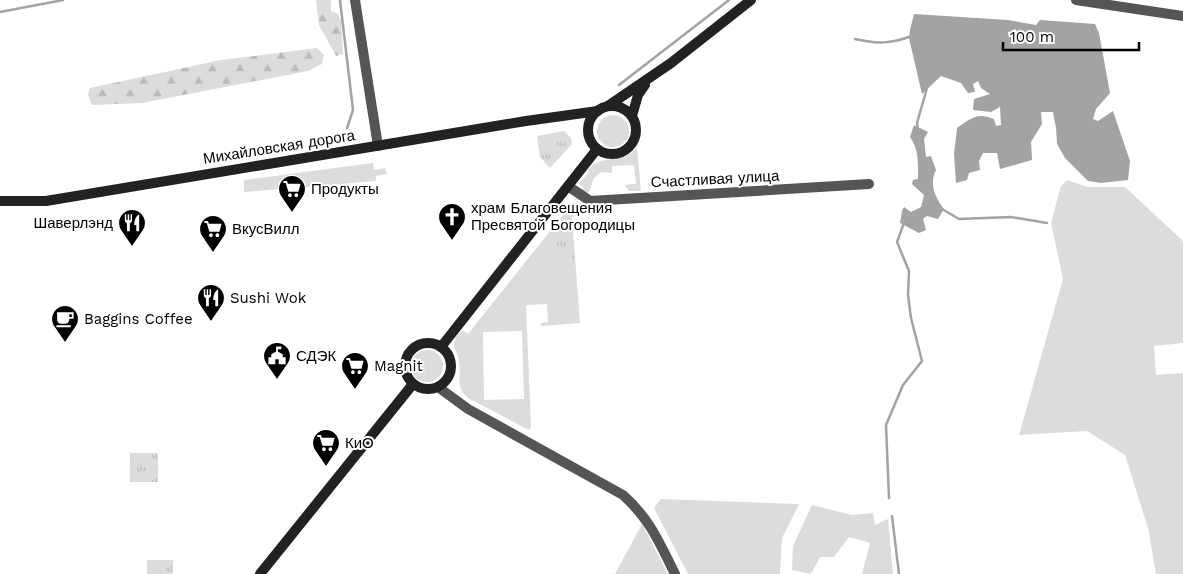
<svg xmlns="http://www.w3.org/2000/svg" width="1183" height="574" font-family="'Work Sans',sans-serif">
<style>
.green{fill:#dcdcdc;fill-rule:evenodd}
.forest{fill:url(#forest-firs)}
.park{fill:url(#park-tufts)}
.water{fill:#a3a3a3}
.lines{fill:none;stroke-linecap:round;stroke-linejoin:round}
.stream{stroke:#a3a3a3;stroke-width:2.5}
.street{stroke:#555;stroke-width:10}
.secondary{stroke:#222;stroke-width:10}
.labels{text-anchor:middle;stroke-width:4;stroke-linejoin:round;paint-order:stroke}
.street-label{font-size:15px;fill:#000;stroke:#fff}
.poi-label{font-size:15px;fill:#000;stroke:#fff;text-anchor:start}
</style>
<defs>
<pattern id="forest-firs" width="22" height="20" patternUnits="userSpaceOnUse" patternTransform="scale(1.25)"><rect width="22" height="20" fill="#dcdcdc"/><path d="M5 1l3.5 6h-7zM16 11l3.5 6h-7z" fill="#bbb"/></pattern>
<pattern id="park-tufts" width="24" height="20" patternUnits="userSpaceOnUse" patternTransform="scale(1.25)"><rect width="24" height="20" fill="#dcdcdc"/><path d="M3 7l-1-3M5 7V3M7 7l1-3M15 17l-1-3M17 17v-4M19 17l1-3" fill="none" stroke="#bbb"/></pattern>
</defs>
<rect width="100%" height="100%" fill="#fff"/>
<g class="green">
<circle cx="613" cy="131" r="16"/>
<path d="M637,147L641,191H629L625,185L636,184L634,165L612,166V173L601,172L594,178L589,192L586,193L581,191L584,188L579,184L589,172L588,170C601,153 625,165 637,147Z"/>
<path d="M373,163L374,170L385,168L387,174L376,176V181L244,192V180Z"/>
<path d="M1067,180L1088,187H1125L1183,241V343L1154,346L1156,375L1183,373V574H1156L1148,528L1125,455L1087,431L1019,435L1063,279L1051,223L1061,186Z"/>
<path d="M578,196L571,206L577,212L572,217L580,323L541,326V323L548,322L547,304L526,305L531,426L530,429H527L468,398C454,385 462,378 459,362C459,355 453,349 454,343C454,338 459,334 462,330L468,334ZM522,331L524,399L484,400L483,332Z"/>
<circle cx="427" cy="366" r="16"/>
<path d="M661,499L799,504L782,538L780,574H688L654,508Z"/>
<path d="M812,505L852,515L873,513L875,525L888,519L893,574H862L870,543L849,537L834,557H820L811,574L792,570L793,546Z"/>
<path d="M642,524L668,574H615Z"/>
</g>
<g class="forest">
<path d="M316,0H331V11L338,14L341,21L343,54L336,56L319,25Z"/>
<path d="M317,48L324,55L322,64L308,71L142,103L92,105L88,95L90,88L221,60Z"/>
</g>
<g class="park">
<path d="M564,131L571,138L572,144L550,168L540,157L537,136Z"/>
<path d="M567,222L571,223L575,259L572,261L552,246L551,242Z"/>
<rect x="130" y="453" width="28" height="29"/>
<rect x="147" y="560" width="26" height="14"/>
</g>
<g class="water">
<path d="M914,14L1008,20L1036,25L1040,20L1095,24L1099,33L1110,93L1096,109L1093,119L1098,121L1113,111L1130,161L1128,180L1101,183L1088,181L1065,158L1057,144L1056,128L1053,112H1041L1042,124L1031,142L1032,160L1000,169L997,153H983L979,161L980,170L969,173L967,180L956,183L954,154L957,128C971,118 977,112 994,119L996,126L1001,125L1000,107L991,112L973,110L974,99L990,94L981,88L978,81L973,84L975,92L968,93L961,83L941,76L922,94L909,38L910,30Z"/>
<path d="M914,125L928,132L924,139L926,157L931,156L936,170C929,184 935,197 944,209L938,219L927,216L923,219L926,230L919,233L900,223L902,211L904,207L911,212L921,207L924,195L912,184L913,180L918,179C918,164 919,149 910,137Z"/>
</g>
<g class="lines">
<g class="stream">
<path d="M340,0L353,110L347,128"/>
<path d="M0,12L63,0"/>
<path d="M855,39C877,44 890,44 912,36"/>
<path d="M619,85L729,0"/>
<path d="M918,129L917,123L927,88"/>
<path d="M942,209L959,219L1011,217L1047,223"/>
<path d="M889,498L886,425L903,385L922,361L911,318L908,295L909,271L897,242L904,223"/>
<path d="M892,516L899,574"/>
</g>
<g class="street">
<path d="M355,0L378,146"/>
<path d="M1076,0L1183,16"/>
<path d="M568,186L590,201L869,184"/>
<path d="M438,387L468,409L623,495C650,519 659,542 675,574"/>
</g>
<g class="secondary">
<circle cx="612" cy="130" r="24"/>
<path d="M608,106L671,63L751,0"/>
<path d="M632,116L638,95L645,85"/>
<path d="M0,201H46L526,121L598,111"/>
<circle cx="428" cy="366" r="23"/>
<path d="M441,347L597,149"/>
<path d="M260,574L413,384"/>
</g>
</g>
<defs>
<symbol id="supermarket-pin" viewBox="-11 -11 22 30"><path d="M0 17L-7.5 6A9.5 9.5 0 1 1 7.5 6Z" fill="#000" stroke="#fff"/><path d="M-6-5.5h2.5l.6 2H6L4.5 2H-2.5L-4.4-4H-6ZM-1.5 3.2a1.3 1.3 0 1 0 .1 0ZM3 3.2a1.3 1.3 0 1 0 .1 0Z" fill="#fff"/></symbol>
<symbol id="church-pin" viewBox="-11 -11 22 30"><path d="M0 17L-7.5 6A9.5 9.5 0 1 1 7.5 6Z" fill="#000" stroke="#fff"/><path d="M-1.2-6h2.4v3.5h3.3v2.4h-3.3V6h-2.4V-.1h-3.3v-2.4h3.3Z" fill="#fff"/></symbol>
<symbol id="restaurant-pin" viewBox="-11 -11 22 30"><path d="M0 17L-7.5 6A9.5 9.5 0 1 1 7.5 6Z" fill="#000" stroke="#fff"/><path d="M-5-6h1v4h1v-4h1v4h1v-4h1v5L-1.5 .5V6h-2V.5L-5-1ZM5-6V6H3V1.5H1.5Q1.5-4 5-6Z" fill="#fff"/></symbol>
<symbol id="cafe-pin" viewBox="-11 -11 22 30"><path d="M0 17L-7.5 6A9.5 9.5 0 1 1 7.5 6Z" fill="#000" stroke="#fff"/><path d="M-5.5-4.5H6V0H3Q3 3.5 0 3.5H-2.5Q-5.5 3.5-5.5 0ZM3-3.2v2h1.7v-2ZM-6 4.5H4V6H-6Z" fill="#fff"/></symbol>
<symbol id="civic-pin" viewBox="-11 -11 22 30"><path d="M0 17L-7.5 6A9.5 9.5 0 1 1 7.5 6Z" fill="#000" stroke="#fff"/><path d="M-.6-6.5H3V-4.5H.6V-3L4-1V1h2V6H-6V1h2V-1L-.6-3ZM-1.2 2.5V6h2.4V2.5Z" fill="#fff"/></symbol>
</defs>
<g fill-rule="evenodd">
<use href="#supermarket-pin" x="276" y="173" width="32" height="43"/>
<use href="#church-pin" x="436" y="201" width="32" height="43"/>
<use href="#restaurant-pin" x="116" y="207" width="32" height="43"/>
<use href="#supermarket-pin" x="197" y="213" width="32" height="43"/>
<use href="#restaurant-pin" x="195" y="282" width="32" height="43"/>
<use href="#cafe-pin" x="49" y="303" width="32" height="43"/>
<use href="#civic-pin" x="261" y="340" width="32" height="43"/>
<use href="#supermarket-pin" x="339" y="350" width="32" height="43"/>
<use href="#supermarket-pin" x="310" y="427" width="32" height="43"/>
</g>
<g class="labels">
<g class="street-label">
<text transform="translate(279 147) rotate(-9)" y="5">Михайловская дорога</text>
<text transform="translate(715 179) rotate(-3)" y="5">Счастливая улица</text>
</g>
<g class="poi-label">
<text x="311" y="194">Продукты</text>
<text x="471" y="213">храм Благовещения<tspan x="471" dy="17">Пресвятой Богородицы</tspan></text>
<text x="113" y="228" text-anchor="end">Шаверлэнд</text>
<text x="232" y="234">ВкусВилл</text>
<text x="230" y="303">Sushi Wok</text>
<text x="84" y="324">Baggins Coffee</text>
<text x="296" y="361">СДЭК</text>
<text x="374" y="371">Magnit</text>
<text x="345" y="448">КиО</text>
</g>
</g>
<path d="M1003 42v8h136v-8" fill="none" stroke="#000000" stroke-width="2.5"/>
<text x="1010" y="42" font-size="15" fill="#000000" stroke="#ffffff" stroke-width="4" paint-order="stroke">100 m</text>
</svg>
